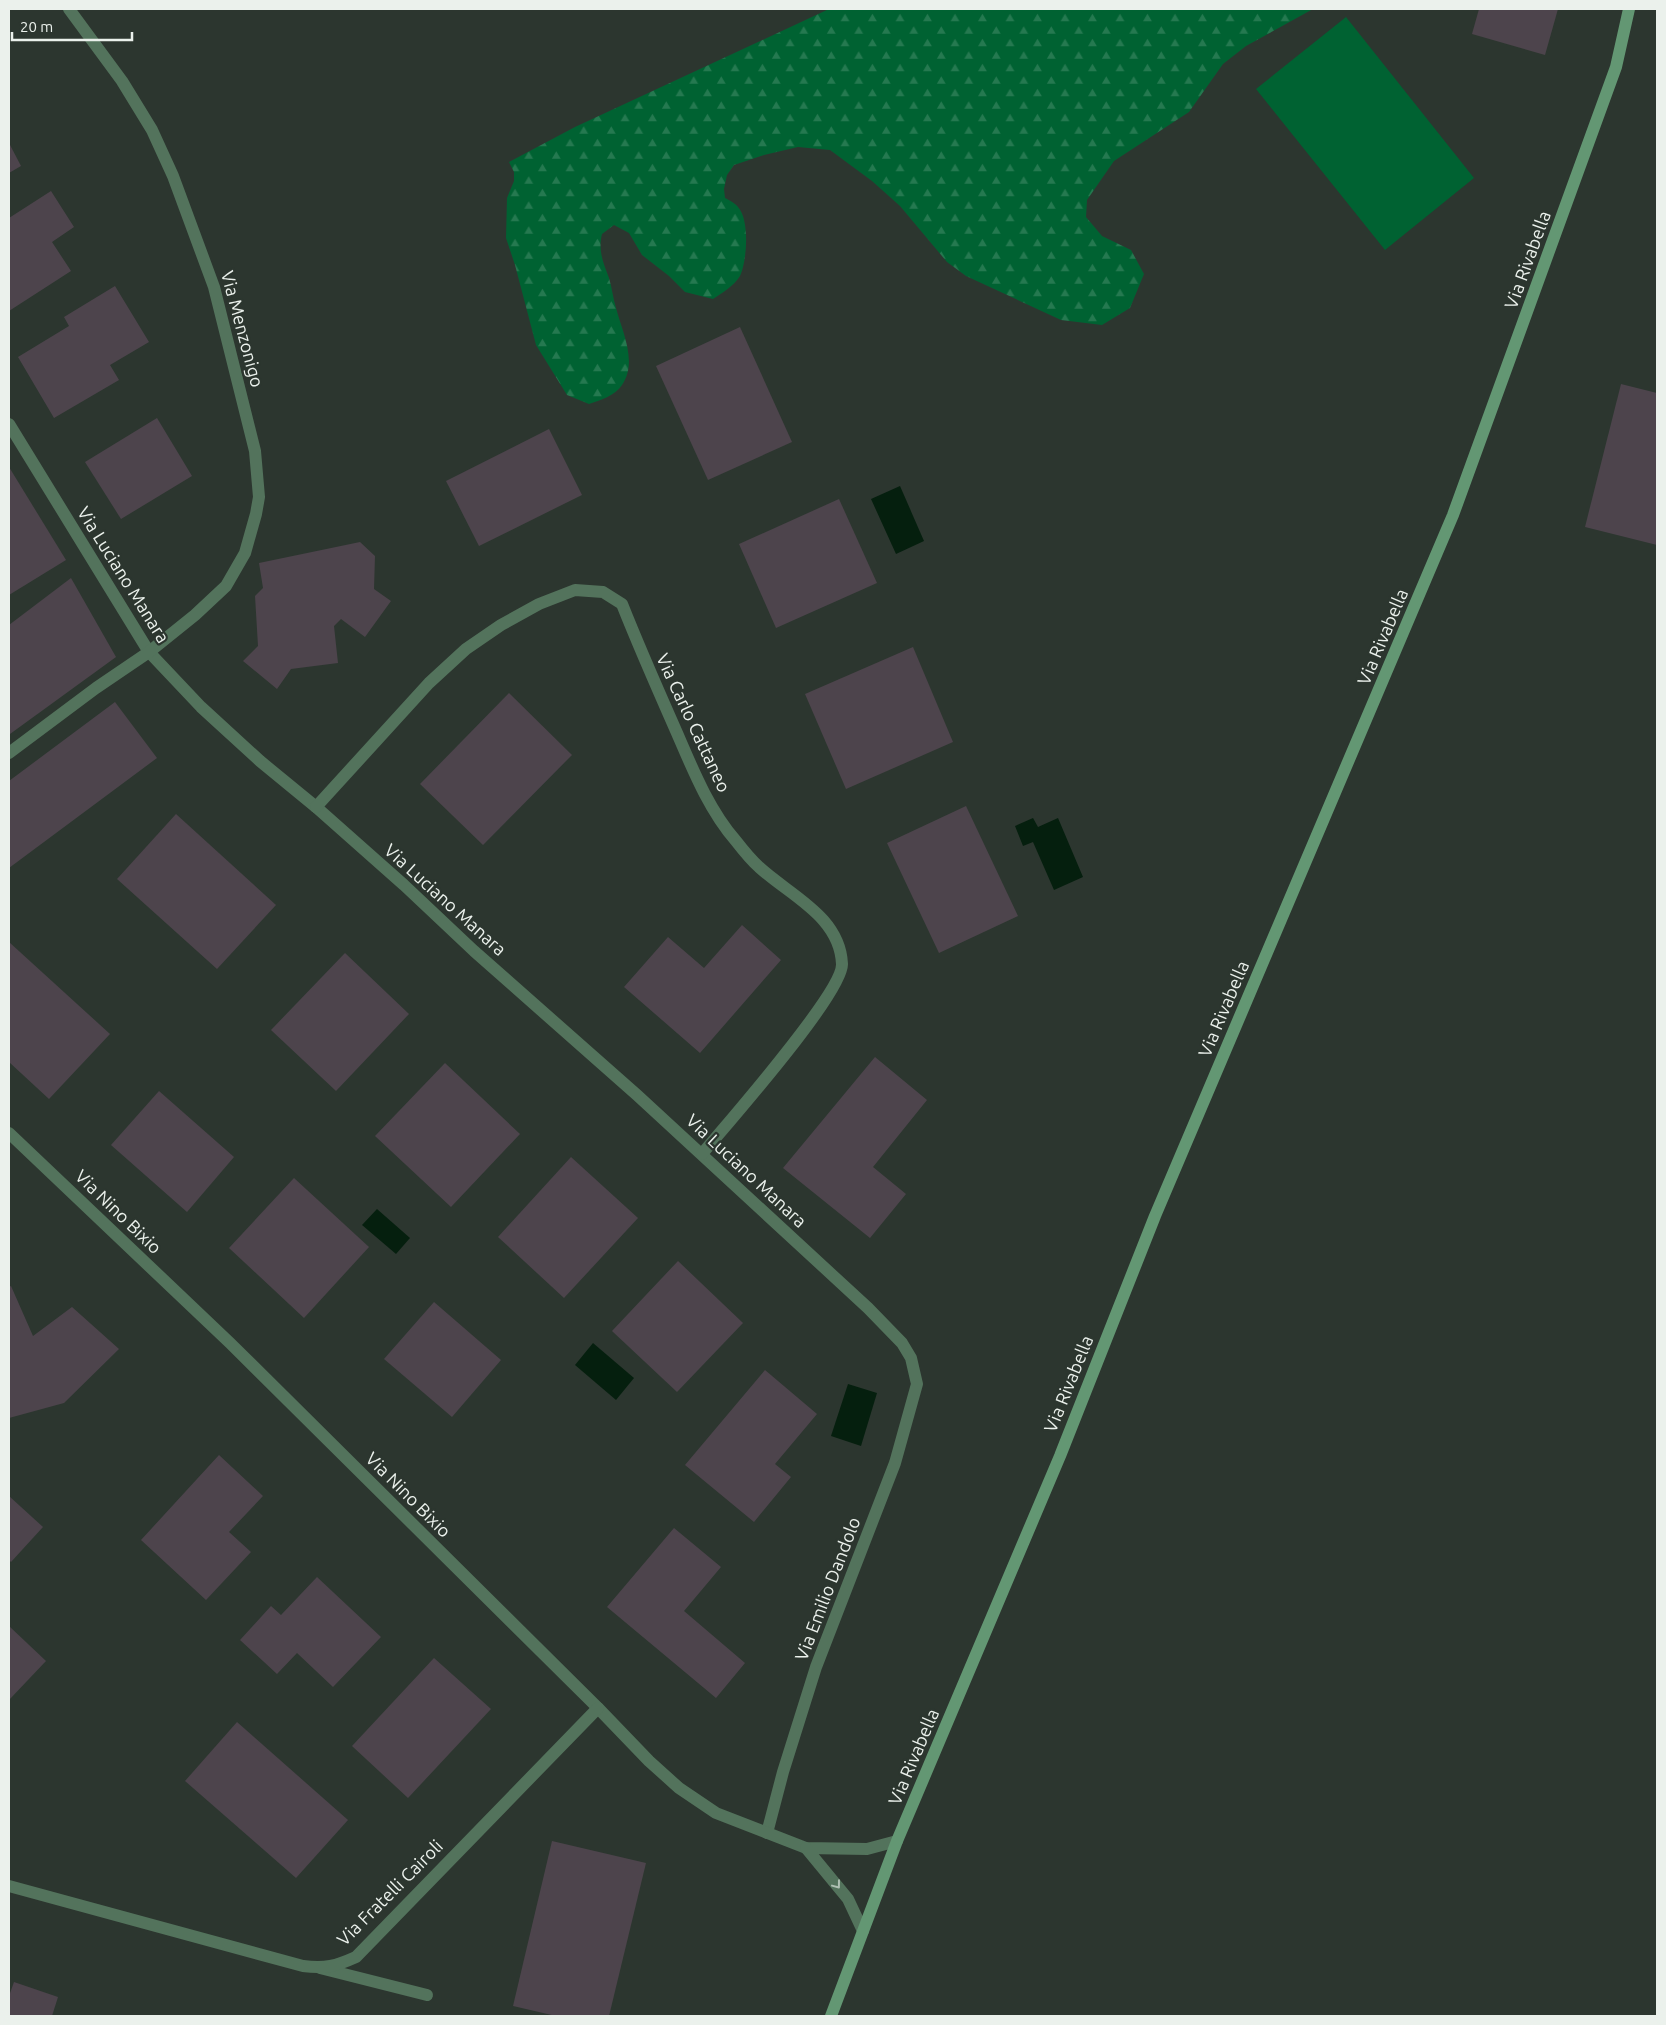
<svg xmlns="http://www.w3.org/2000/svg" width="1666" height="2025" font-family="Ubuntu,sans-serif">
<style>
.forest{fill:url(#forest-firs)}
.garden{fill:#006232}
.water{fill:#051f0e}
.building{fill:#4d444c}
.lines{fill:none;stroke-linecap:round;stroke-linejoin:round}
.lane{stroke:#53735c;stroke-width:12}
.street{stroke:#53735c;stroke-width:12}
.secondary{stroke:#639773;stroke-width:12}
.oneway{stroke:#aebfb2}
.labels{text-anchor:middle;stroke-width:4.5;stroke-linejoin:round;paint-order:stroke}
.street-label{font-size:18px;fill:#ebf1ec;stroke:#2c362f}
</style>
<defs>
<pattern id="forest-firs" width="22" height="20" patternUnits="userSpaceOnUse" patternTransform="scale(1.25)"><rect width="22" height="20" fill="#006232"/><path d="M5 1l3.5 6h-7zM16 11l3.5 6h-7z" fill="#257950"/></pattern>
</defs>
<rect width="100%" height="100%" fill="#2c362f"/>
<path class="forest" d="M829,9H1313L1246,46L1223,64L1189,112L1114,161L1087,200L1086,217L1102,236L1131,250L1144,274L1130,308L1102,325L1061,320L966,276L947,262L900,206L872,181L830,150L798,147L764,155L734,165L727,175L724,189L725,198C729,200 735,203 738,207C750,220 747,261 740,276C734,286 722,293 713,299L685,292L669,276L642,255L629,233L614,225L602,234C598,251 603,262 609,278C612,288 613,298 616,308C622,331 638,362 622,385C615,396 600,400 589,404L567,395L536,345L515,265L506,238L507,198L514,181V172L509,162L575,127Z"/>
<path class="garden" d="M1346,17L1474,178L1385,250L1256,89Z"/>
<g class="water">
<path d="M900,486L924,541L896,554L871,499Z"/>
<path d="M1033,818L1038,827L1058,818L1083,877L1054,890L1033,842L1023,846L1015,826Z"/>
<path d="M377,1209L410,1238L396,1254L362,1225Z"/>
<path d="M593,1343L634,1378L616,1400L575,1365Z"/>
<path d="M848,1384L877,1393L861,1446L831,1436Z"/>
</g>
<g class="building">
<path d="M1479,9H1558L1545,55L1472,34Z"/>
<path d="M9,143L21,166L9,173Z"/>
<path d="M51,191L74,227L52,242L71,271L9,311V218Z"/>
<path d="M115,286L149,342L110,365L119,380L54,418L18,357L69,326L64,317Z"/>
<path d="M740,327L792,442L708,480L656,366Z"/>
<path d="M1621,384L1657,393V545L1585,527Z"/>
<path d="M157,418L192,476L121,519L85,462Z"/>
<path d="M549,429L582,495L479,546L446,481Z"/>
<path d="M9,467L66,560L9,595Z"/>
<path d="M839,499L877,583L776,628L739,544Z"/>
<path d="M360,542L375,556L374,589L391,601L365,637L341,619L334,626L338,663L291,669L277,689L243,661L258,646L255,596L263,588L259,563Z"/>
<path d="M71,578L116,657L10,734L9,625Z"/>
<path d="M913,647L953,742L846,789L805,694Z"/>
<path d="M509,693L572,755L483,845L420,784Z"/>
<path d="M115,702L157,758L9,868V781Z"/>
<path d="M966,806L1018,916L939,953L887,843Z"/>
<path d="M176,814L276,905L217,969L117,879Z"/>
<path d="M742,925L781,960L700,1053L624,987L668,937L704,968Z"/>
<path d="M9,942L110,1034L49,1099L9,1062Z"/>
<path d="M345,953L409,1014L336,1091L271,1030Z"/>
<path d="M875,1057L927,1100L873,1167L906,1194L870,1238L783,1168Z"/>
<path d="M445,1063L520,1134L451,1207L375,1136Z"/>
<path d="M159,1091L234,1157L187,1212L111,1145Z"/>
<path d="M571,1157L638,1218L564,1298L498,1237Z"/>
<path d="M294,1178L369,1247L304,1318L229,1248Z"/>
<path d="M678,1261L743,1323L677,1392L612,1331Z"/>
<path d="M11,1286L33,1336L72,1307L119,1349L64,1403L9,1418V1287Z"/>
<path d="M434,1302L501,1360L452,1417L384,1359Z"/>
<path d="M765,1370L817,1414L775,1464L791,1477L754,1522L685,1465Z"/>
<path d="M219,1455L263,1496L229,1532L251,1552L206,1600L141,1540Z"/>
<path d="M9,1496L43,1527L11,1562L9,1560Z"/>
<path d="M674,1528L721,1567L684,1611L745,1663L716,1698L607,1607Z"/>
<path d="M317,1577L381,1637L333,1687L297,1653L277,1674L240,1640L271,1606L281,1615Z"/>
<path d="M9,1626L46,1661L9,1700Z"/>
<path d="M434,1658L491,1709L408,1798L352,1746Z"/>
<path d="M237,1722L348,1820L296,1878L185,1781Z"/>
<path d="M552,1841L646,1863L609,2016H556L513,2006Z"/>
<path d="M14,1982L58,1997L52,2016H9V1996Z"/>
</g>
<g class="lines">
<path class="lane" d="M320,1968L427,1995"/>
<g class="street">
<path d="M9,424L149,652L201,707L260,761L316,807L404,885L474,951L637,1095L868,1308L902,1343L911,1358L917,1384L895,1463L816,1667L783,1772L767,1833"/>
<path d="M9,753L96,688L149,652L195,615L226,586L245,553L256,514L259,497L255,451L214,287L173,176L152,130L122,81L69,9"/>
<path d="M316,807L429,683L466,649L501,625L539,604L575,590L603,592L622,604C639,647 658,690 677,733C693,770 709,810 736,841C743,850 750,859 759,867C789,895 840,916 842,964C843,993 726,1125 702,1154"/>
<path d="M9,1133L230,1343L598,1708L649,1761L679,1788L716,1813L806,1848L867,1849L897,1841"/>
<path d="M806,1848L848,1899L863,1931"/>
<path d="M9,1886L303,1966C325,1969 336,1966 356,1957L598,1708"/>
</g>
<path class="secondary" d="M831,2016L897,1841L1060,1456L1155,1216L1453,515L1616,67L1629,9"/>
</g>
<defs><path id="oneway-chevron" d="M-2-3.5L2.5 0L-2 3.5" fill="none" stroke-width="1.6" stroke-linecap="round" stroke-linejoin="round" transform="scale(1.25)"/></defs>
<use class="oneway" href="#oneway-chevron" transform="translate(837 1885) rotate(53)"/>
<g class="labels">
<g class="street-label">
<text transform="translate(1528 260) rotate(-70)" y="6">Via Rivabella</text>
<text transform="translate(242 329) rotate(75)" y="6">Via Menzonigo</text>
<text transform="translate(123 575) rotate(58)" y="6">Via Luciano Manara</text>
<text transform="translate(1383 637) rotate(-67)" y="6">Via Rivabella</text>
<text transform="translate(693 723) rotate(65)" y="6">Via Carlo Cattaneo</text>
<text transform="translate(445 900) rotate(42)" y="6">Via Luciano Manara</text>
<text transform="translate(1224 1009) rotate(-67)" y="6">Via Rivabella</text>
<text transform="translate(746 1171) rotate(43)" y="6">Via Luciano Manara</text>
<text transform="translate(118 1212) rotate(44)" y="6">Via Nino Bixio</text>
<text transform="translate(1069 1384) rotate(-68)" y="6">Via Rivabella</text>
<text transform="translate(408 1495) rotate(45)" y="6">Via Nino Bixio</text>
<text transform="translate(828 1589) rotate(-69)" y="6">Via Emilio Dandolo</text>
<text transform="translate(914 1757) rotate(-67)" y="6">Via Rivabella</text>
<text transform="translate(390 1893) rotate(-45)" y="6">Via Fratelli Cairoli</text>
</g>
</g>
<rect width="1666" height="2025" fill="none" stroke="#ebf1ec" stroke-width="20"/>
<path d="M12 32v8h120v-8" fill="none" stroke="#ebf1ec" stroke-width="2.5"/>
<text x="20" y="32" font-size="15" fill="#ebf1ec" stroke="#2c362f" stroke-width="4" paint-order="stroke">20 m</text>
</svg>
